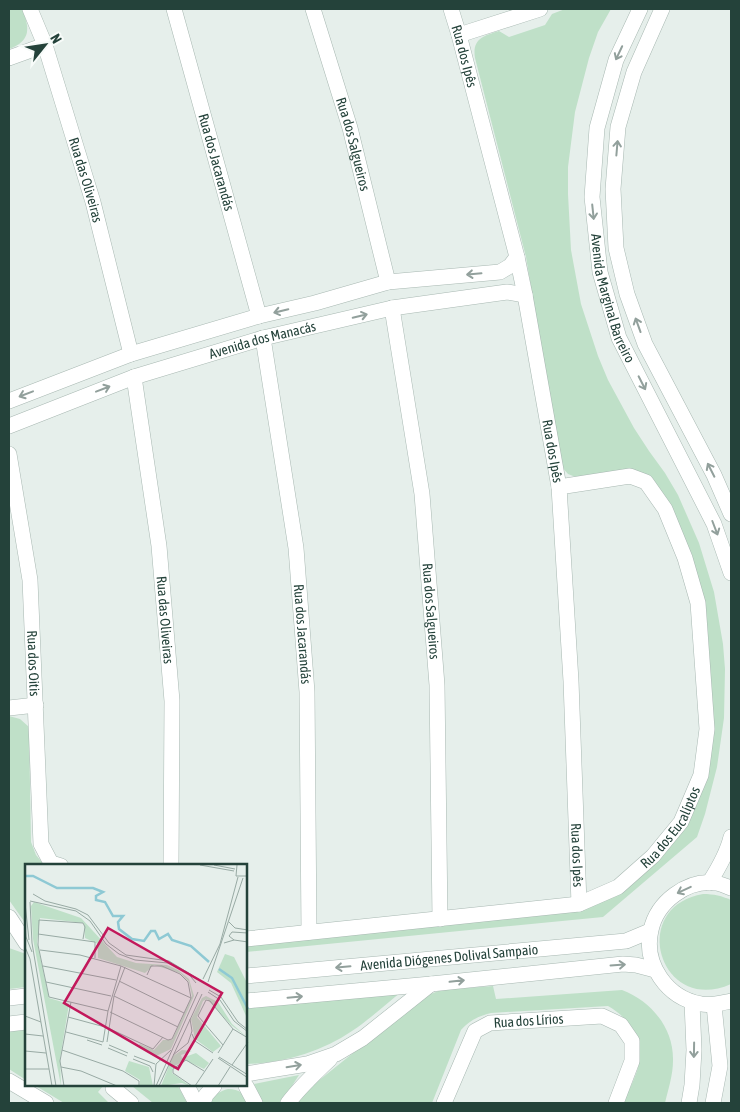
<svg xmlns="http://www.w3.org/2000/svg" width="740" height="1112" font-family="'Asap Condensed',sans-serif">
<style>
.green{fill:#bfe0c8}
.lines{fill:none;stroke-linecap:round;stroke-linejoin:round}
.minor-casing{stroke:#a8b8b2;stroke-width:16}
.minor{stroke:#fff;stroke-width:15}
.oneway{stroke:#92a09c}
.labels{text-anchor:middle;stroke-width:4;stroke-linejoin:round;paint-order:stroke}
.street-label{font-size:14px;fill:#24423a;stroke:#f7fbf9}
.inset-river{fill:none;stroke:#8ec9d4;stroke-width:2.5}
.inset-road{fill:none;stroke:#98aaa4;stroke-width:1}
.view{fill:#c2185b;fill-opacity:0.15;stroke:#c2185b;stroke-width:2.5}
.inset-edge{fill:none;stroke:#24423a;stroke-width:2.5}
</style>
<rect width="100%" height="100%" fill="#e6efeb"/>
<g class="green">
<path d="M9,9H22C30,28 31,41 9,49Z"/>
<path d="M565,9H611L598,32L589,58L575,112L568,167V194L571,250L581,304L598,356L608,380L634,428L649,451L665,473L678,495L699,543L714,592L723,644L725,669L724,718L717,767L705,814L697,837L603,917L246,952V942L566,911L656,858L706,775L703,602L669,504L665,496L654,482L578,478L568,474L561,466L526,257L475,58C472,39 483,36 499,31L509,37L545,25L552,14Z"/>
<path d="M9,716L20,719L29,727L31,842L36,855L45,866H26V924L9,900Z"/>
<path d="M703,894C714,894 722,896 731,900V984C660,1016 627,907 703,894Z"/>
<path d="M9,948L26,954V987L9,989Z"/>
<path d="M493,986L496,999L622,990C651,1001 674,1028 673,1061C673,1075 668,1090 665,1103H623C628,1092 637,1075 639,1063C644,1039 628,1017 608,1006L491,1013C479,1016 470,1020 461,1030L432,1103H298L303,1096L317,1082L423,997L441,990Z"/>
<path d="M401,992C385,1005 370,1019 352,1031C321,1052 284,1063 246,1064V1007Z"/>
<path d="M26,1028V1080L9,1069V1030Z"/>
<path d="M299,1075L281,1103H263L254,1084Z"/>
<path d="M36,1086H103L98,1092L109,1103H64Z"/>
<path d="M132,1086H178L187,1103H153Z"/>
<path d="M228,1089C240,1089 244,1094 250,1103H209C213,1095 220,1091 228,1089Z"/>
</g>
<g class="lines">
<defs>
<g id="minor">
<path id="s1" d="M30,9L45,45L93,202L131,354"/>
<path id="s2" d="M174,9L259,316"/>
<path id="s3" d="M313,9L350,128L388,282"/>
<path id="s4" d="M451,9L459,35L517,257L525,295L559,487L571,681L579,904"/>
<path id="s5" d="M640,9L616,60L597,128L592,197L600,272L619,338L714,524L731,573"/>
<path d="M662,9L634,72L618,127L613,189L616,248L627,294L645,344L714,475L731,514"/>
<path d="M459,35L540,9"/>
<path d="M9,58L45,45"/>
<path id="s6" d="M392,308L422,494L437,685L440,919"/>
<path id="s7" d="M263,338L296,548L307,692L309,932"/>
<path id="s8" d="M134,377L159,546L172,701L171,866"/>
<path d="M9,401L131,354L259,316L315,303L388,282L500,272L510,266L517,257"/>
<path id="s9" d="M9,426L134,377L263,338L392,308L507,292L525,295"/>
<path id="s10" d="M9,454L30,580L41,844L51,863L61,866"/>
<path d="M9,708L36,705"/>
<path d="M709,883C718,869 727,854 731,837"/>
<path d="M731,888C726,886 721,884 716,883C687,879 657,902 651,930C643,964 667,998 701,1004C711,1006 721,1003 731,1001"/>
<path d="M9,917L26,943"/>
<path id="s11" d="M246,939L579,904L618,887L653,856L681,822L701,775L707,729L698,603L685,558L665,509L646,482L630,476L559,487"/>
<path id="s12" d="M246,976L626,941L650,931"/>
<path d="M9,998L26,996"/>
<path d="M246,1001L431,984L623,964L636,965L655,970"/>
<path d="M9,1024L26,1022"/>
<path d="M246,1074L307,1064L336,1054L363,1038L431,984"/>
<path d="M9,1081L46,1103"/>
<path d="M187,1086L196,1103"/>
<path d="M246,1086L255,1103"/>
<path d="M113,1088L131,1103"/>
<path d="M203,1103L206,1095L214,1086"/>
<path d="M288,1103C300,1087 315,1073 330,1059"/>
<path id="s13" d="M444,1103L475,1031L490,1023L602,1016L621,1025L632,1041V1061L616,1103"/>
<path d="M689,1103L692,1085L694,1050L692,1002"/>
<path d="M713,1103L720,1066L714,1005"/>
</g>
</defs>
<use href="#minor" class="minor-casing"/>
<use href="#minor" class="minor"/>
</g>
<defs><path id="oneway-shaft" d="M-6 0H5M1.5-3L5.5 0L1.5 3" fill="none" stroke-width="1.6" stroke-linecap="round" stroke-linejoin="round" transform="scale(1.25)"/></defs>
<g class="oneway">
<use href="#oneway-shaft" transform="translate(619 53) rotate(115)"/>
<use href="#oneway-shaft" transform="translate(617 148) rotate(-85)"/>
<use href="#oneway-shaft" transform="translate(593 212) rotate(84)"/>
<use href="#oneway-shaft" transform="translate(474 274) rotate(175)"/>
<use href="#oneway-shaft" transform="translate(281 311) rotate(167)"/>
<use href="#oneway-shaft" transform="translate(360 316) rotate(-13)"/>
<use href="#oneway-shaft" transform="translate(638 325) rotate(-110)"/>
<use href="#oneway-shaft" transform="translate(642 383) rotate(63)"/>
<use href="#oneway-shaft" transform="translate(103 389) rotate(-21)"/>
<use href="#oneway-shaft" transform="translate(26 394) rotate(159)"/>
<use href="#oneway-shaft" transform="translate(711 470) rotate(-117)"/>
<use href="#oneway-shaft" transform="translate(715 528) rotate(69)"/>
<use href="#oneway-shaft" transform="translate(684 890) rotate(155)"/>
<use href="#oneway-shaft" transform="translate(618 965) rotate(-4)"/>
<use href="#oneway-shaft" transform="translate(343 967) rotate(175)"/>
<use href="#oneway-shaft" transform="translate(457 981) rotate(-6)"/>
<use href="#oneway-shaft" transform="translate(295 997) rotate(-5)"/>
<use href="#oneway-shaft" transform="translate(694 1050) rotate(91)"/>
<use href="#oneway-shaft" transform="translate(294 1066) rotate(-9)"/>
</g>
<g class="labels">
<g class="street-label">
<text dy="5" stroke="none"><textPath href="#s4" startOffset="49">Rua dos Ipês</textPath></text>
<text dy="5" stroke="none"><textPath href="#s3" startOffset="141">Rua dos Salgueiros</textPath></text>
<text dy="5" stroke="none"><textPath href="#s2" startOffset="159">Rua dos Jacarandás</textPath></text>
<text dy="5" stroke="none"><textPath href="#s1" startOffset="180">Rua das Oliveiras</textPath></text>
<text dy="5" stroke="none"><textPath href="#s5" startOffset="300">Avenida Marginal Barreiro</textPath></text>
<text dy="5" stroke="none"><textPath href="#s9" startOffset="268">Avenida dos Manacás</textPath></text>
<text dy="5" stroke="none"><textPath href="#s4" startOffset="454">Rua dos Ipês</textPath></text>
<text dy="5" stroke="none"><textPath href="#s6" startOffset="306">Rua dos Salgueiros</textPath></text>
<text dy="5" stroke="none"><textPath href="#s8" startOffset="245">Rua das Oliveiras</textPath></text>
<text dy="5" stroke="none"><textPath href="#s7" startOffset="299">Rua dos Jacarandás</textPath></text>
<text dy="5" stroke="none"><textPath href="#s10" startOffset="211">Rua dos Oitis</textPath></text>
<text dy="5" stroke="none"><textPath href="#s11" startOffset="458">Rua dos Eucalíptos</textPath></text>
<text dy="5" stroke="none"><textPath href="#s4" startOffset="859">Rua dos Ipês</textPath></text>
<text dy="5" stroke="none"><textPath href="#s12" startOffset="204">Avenida Diógenes Dolival Sampaio</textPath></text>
<text dy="5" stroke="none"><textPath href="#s13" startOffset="134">Rua dos Lírios</textPath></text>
</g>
</g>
<g transform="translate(25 864)">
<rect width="222" height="222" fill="#e6efeb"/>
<path d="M9,38L56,54L92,93L111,99L142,101L153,106L164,115L169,132L146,185L131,192L112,182L115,180L129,186L138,176H147L167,132L164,118L155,109L129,101L120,109L73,94V80L60,74L59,59L15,54L12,78L24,134L44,140L35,195L36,222L8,75L6,42ZM200,90L209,93L222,119V154L206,119L192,108ZM181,132L193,138L207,160L222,173L206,161L182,135L178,137L172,153L196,182L188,188L170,175L166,155L177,134ZM157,186L167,187L156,191L157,194L171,189L184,199L179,205L160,196L148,203L147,209L165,222L157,219L136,222L148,192ZM104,197L124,203L128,222H115V216L100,207Z" fill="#bfe0c8"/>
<path class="inset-river" d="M0,12H8L32,24H68L78,28L71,32V36L80,38L88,52H98L93,58L94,65L107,75L119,77L126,67H130L134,75L143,70L147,76L166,82L184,98M194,105L207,114L223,145"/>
<path class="inset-road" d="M175,1L209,7M189,1L210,5M212,1L211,12H223M8,30L20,37L51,45L63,51L84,79L101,91L144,97L175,116M5,37L51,47L65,57L81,80L94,90L110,96L143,99L162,108L171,119M5,38L7,79L31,222M0,39L4,76M204,58L210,64L223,66M0,60L1,73L7,88M13,70L70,78V94M58,75L60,63L58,59L14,56L13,81L24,133L83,147M209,76L204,72L207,68L223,69M199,79L209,76L223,78M0,83L5,95L27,222M15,86L55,91L96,102L166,134M18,102L91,116M178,115L195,80L213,13M94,117L159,149M21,118L86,132M183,118L218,14M184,126L196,133L213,158L223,166M183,128L195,136L209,157L223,168M89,132L153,163M85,148L143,176L147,175L166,134L163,118L155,110L137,102H126L122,111M0,152L16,158M43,153L80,163M83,164L128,185L138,173M41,168L78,178M0,170L18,172M167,170L170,177L188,189M62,176L77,181M78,178L83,147L96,102M82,178L89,132L100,103M84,181L103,189M198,181L173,152L181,136L185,137L208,165L223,174M83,184L102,192M37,186L98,207L114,217V222M0,187L21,189M193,189L208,165M148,191L163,179L167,167L165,155M109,192L130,200M194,193L223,211M193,194L223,214M108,195L125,202L128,208M207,201L223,178M36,203L56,207L92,222M0,205H24M39,222L35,197L46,138M129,222L131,200L146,186M131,222L173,128M134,222L177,130M167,222L148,209V205L161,196L179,207M170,222L188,195M193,222L205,203"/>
<path class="view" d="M83,64L197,129L153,205L39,139Z"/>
<rect width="222" height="222" class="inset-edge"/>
</g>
<rect width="740" height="1112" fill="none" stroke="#24423a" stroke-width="20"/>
<g transform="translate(45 45) rotate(60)" stroke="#f7fbf9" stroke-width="4" paint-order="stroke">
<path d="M0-4L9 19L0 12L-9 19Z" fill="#24423a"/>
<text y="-8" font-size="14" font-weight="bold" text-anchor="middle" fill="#24423a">N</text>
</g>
</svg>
